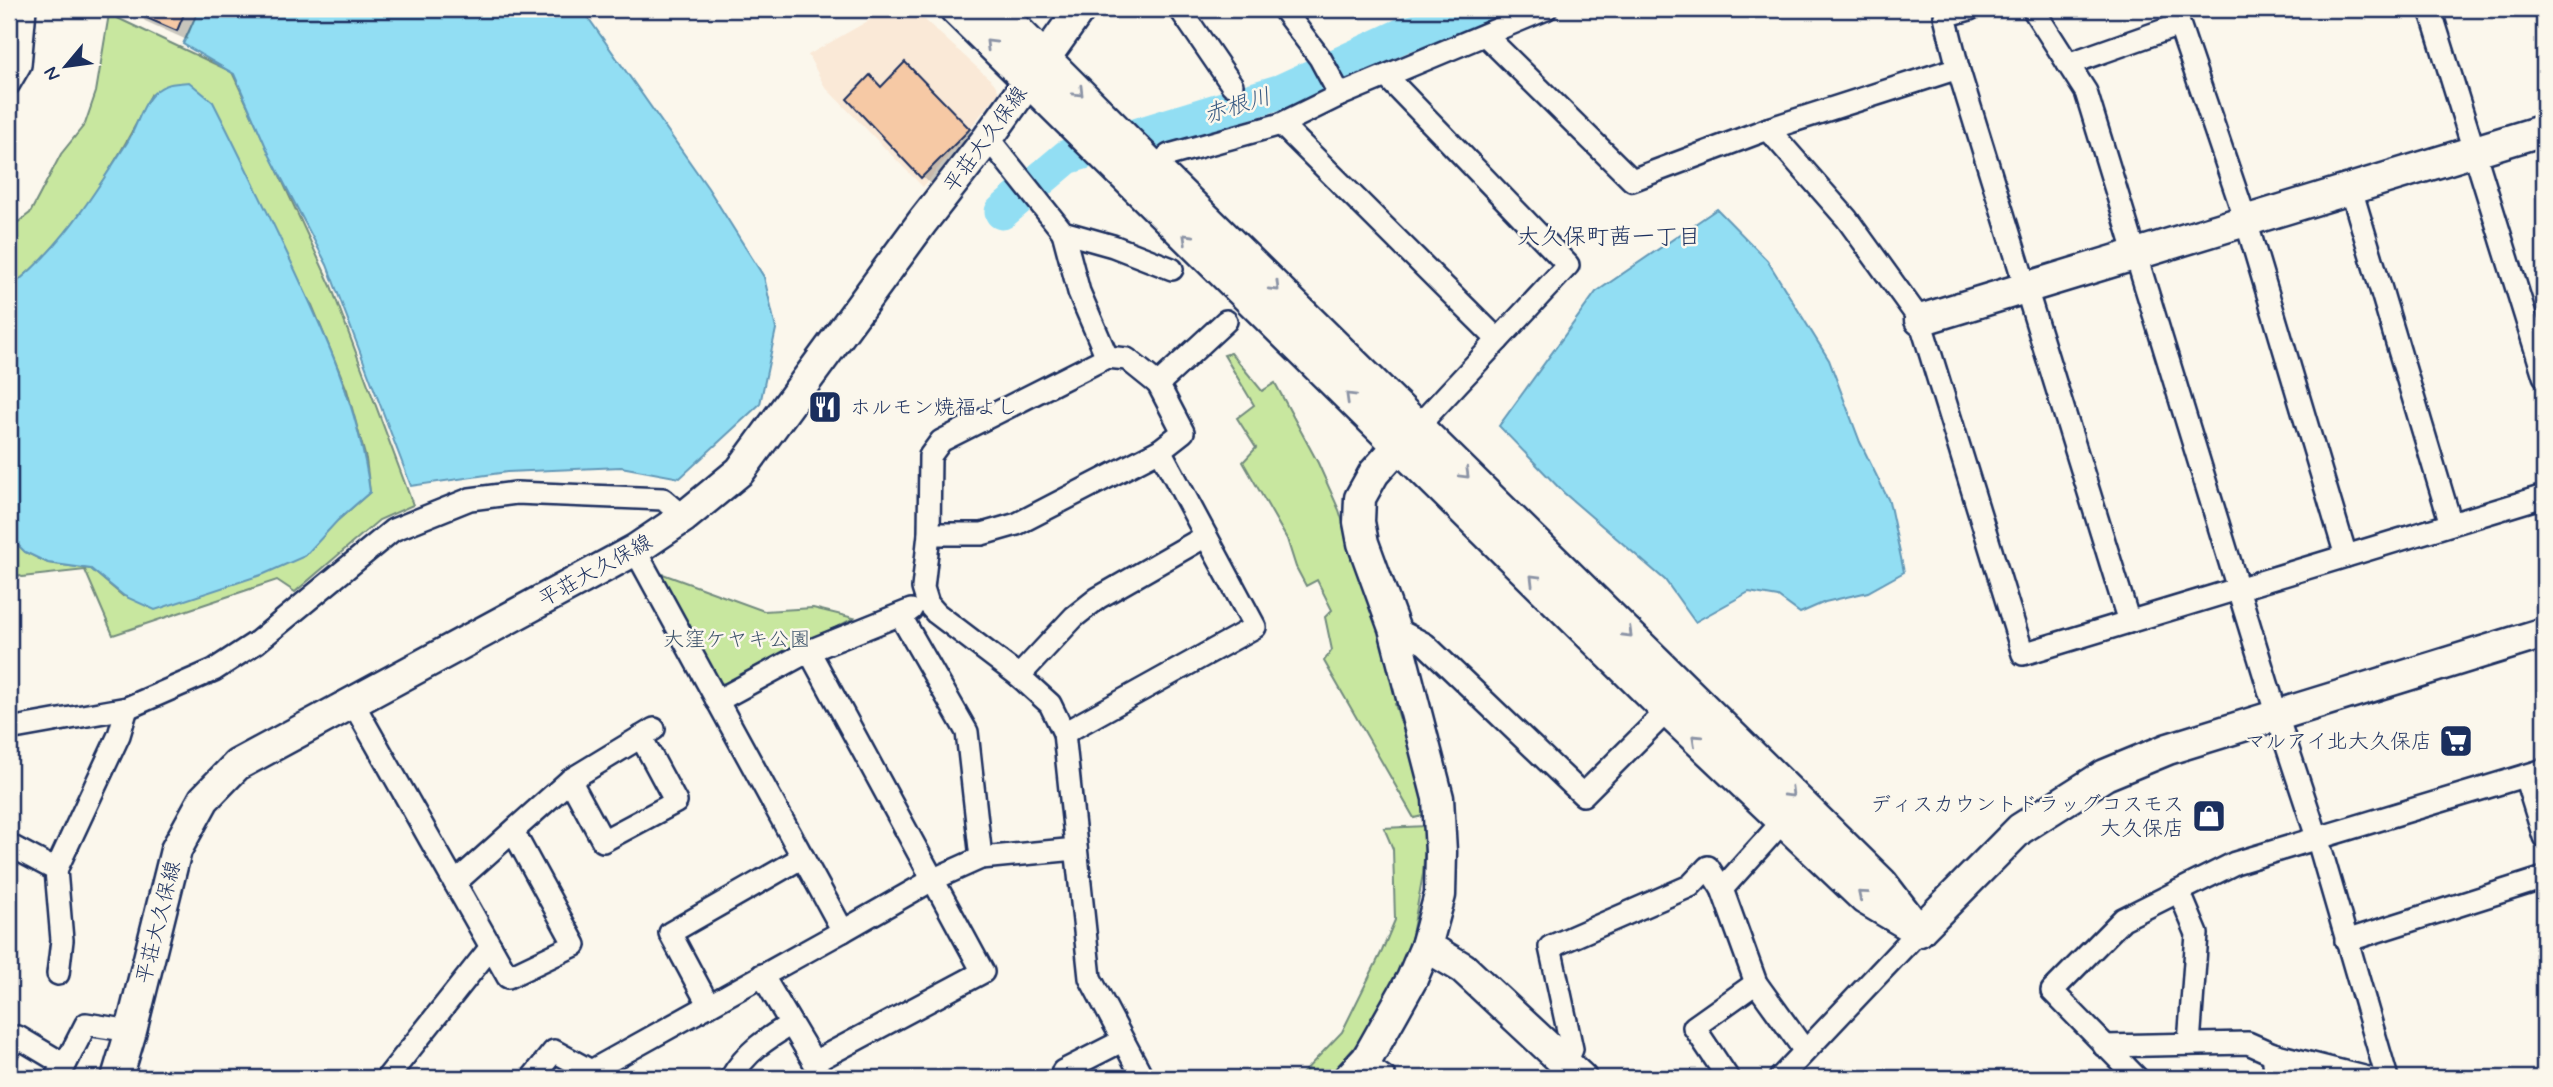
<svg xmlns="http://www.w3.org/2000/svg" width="2553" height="1087" font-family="Mynerve,'Klee One',sans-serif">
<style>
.built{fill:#fae9d7}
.green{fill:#c8e79f;stroke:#728b7e;stroke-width:2}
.water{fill:#92def3;stroke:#6298b7;stroke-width:2}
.shadow{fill:#0003}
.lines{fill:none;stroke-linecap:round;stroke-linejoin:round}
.river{stroke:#92def3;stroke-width:35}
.building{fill:#f6c9a5;stroke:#1b2f5e;stroke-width:2}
.street-casing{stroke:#1b2f5e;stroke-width:26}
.secondary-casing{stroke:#1b2f5e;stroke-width:35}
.street{stroke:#fbf7ec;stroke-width:21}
.secondary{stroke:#fbf7ec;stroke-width:30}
.oneway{stroke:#8b93a5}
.labels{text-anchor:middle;stroke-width:5;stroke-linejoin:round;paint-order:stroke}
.street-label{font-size:21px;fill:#1b2f5e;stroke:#fbf7ec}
.poi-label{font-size:21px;fill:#1b2f5e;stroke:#fbf7ec;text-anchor:end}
.park-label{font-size:21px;fill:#3e546b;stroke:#fbf7ec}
.water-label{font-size:23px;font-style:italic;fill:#395b83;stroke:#fbf7ec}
.neighbourhood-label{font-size:23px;fill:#1b2f5e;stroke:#fbf7ec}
</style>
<rect width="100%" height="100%" fill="#fbf7ec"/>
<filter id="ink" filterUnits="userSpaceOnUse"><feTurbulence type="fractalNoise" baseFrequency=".0143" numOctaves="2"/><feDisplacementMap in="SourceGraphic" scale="14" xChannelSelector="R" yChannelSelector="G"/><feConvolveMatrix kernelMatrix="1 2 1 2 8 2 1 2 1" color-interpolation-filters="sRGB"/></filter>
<g filter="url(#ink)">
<path class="built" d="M889,9H913L994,83L999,92L923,187L825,87L808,55Z"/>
<g class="green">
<path d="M109,14L232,72L331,286L413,505L379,520L295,592L277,580L113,635L85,570L22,577L9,569V536L25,552L48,563L91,569L123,596L338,520L370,492L366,459L347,390L312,305L151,95C119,160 68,245 9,288V229L30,213L61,154L85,124L96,92Z"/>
<path d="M1231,353L1262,391L1275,383L1318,463L1339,510L1401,701L1395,704L1412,757L1419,766L1426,815L1414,818L1324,661L1332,650L1325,617L1332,610L1317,580L1306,586L1296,567L1287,539L1243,462L1256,448L1237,418L1254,405L1224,355Z"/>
<path d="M660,573L764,611L813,608L854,618L729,684L719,683L688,622L663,584Z"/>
<path d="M1426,826L1423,874L1409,952L1359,1042L1328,1078H1298L1342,1032L1382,951L1395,920L1393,849L1384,828Z"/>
</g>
<g class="water">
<path d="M199,9H582L708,188L764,277L776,329L760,404L680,478L621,467L507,472L411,486L327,265L270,156L234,74L183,44Z"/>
<path d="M189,82L213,102C238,151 262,201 286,251C323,329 359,406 370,492L338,520L305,556L264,574L155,610L124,596L91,569L48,563L25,552L9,536V288C59,251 95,193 128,141C137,126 142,104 154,93C165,83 174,83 189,82Z"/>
<path d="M1717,209L1767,260L1829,360L1860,442L1889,501L1904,572L1868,592L1825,602L1800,613L1778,597L1749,592L1695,622L1665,580L1564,493L1499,426L1596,292Z"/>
</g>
<g class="shadow">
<path d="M135,9H199L187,40L145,21Z"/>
<path d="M905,64L978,140L932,186L850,99L882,89Z"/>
</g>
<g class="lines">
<path class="river" d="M1002,212L1067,157L1282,91L1403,35L1465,17L1483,9"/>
</g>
<g class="building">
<path d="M133,9H186L177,31L133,12Z"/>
<path d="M905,62L970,129L921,178L847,99L870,75L881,87Z"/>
</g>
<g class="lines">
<defs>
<g id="street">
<path d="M1180,9L1232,85"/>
<path d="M1283,9L1320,58L1340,95"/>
<path d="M2033,9L2086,92L2277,716L2317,837L2387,1078"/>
<path d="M2174,9L2246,221L2346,556"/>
<path d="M2430,9L2544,376"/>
<path d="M1485,35L1632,180L1768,129L1847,219L1920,320L2023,654L2544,496"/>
<path d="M2068,64L2179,25"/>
<path d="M1958,68L2129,622"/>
<path d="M1386,76L1568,265L1417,427"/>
<path d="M9,84L20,65L25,9"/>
<path d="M1281,124L1498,340"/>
<path d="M1768,129L1958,68L1945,16L1970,9"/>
<path d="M988,138L1063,232L1113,246L1172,269"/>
<path d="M1155,168L1169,155L1281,124L1340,95L1546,9"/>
<path d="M2351,189L2451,524"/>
<path d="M1063,232L1079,292L1107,357"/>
<path d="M929,534H982L1017,524L1160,450L1183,432L1158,384"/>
<path d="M635,550L843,931L934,879L981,858L1076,849"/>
<path d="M900,615L967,732L981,858"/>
<path d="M1394,628L1425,644L1583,795L1667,711"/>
<path d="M1019,676L1074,617L1098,598L1206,536"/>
<path d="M717,701L809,651L911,610"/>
<path d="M353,703L508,977L575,945L514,833"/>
<path d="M9,729L127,708L214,670L257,642L393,530L470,499L516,493L663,499L684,517"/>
<path d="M1064,733L1255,627L1160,450"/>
<path d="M2525,776L2544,837"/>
<path d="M570,780L603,841L676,802L641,737"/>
<path d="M9,845L56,870L62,940L58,974"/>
<path d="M56,870L119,735L127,708"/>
<path d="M455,883L570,780L654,729"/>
<path d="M1722,889L1783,821"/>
<path d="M2179,891L2197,934L2189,1044"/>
<path d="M2346,941L2544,878"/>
<path d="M762,975L814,1062L983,972L809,651"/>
<path d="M708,1004L670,933L803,857"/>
<path d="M2104,1046L2248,1043L2273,1054L2368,1078"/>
<path d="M9,1049L18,1037L65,1065"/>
<path d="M2273,1054L2276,1078"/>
<path d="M1363,1063L1385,1078"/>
<path d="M1565,1065L1572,1049L1550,947L1690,886L1708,867L1722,889L1756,983L1805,1051"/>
<path d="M55,1078L65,1065L86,1024L131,1031"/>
<path d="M387,1078L491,947"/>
<path d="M532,1078L554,1051L591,1071L843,931"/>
<path d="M731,1078C746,1052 766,1039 791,1024"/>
<path d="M1061,1078L1063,1071L1122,1041"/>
<path d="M1143,1078L1090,978L1064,733L1050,704L1019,676L936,613L928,604L923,588L929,534L930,456L941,441L1107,357L1127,359L1158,384L1226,321"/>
<path d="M1728,1078L1694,1027L1756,983"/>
<path d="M1780,1078L1919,931"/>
<path d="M2137,1078L2052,991L2123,919L2235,863L2544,770"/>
</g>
<g id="secondary">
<path d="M955,9L1667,711L1865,899L1919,931"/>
<path d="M996,9L1155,168L1882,883L1908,917"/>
<path d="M1920,320L2544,130"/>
<path d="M1919,931L2020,829L2105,775L2168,749L2544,633"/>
<path d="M1426,946L1463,968L1581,1078"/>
<path d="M117,1078L131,1031L176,850L204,799L237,765L635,550L684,517L740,471L923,221L988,138L1080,9"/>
<path d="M1349,1078L1367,1059L1412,979L1426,946L1440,895L1441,852L1438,798L1394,628L1363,543L1359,522L1360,498L1374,473L1411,432"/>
</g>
</defs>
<use href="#street" class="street-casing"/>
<use href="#secondary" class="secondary-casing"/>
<use href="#street" class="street"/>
<use href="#secondary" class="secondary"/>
</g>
<defs><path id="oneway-chevron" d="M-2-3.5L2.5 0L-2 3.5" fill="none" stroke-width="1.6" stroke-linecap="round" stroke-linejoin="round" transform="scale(1.75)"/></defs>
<g class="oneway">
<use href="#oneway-chevron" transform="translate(990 44) rotate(-135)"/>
<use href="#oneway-chevron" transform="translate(1079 92) rotate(45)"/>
<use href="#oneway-chevron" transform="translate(1187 238) rotate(-136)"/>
<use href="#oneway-chevron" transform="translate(1275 287) rotate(45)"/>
<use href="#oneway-chevron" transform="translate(1350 397) rotate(-136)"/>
<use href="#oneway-chevron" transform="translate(1465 474) rotate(44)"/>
<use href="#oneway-chevron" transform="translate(1534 579) rotate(-135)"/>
<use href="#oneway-chevron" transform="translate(1628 633) rotate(44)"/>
<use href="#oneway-chevron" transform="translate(1696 739) rotate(-137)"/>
<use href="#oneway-chevron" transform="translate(1790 793) rotate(45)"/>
<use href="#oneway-chevron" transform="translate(1862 895) rotate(-140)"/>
</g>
</g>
<defs>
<symbol id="restaurant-square" viewBox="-11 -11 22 22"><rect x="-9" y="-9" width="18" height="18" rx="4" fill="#1b2f5e" stroke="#fbf7ec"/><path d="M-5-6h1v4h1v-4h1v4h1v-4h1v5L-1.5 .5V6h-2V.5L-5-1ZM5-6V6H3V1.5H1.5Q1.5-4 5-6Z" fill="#fff"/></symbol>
<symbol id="supermarket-square" viewBox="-11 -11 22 22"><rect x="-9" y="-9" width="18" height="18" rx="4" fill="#1b2f5e" stroke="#fbf7ec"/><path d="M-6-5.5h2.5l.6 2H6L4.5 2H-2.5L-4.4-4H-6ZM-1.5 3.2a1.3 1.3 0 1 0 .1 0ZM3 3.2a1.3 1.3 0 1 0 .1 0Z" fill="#fff"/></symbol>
<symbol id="shop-square" viewBox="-11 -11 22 22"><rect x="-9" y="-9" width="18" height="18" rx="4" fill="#1b2f5e" stroke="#fbf7ec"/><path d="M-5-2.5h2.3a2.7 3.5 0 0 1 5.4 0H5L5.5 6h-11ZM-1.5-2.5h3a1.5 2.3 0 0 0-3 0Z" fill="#fff"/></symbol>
</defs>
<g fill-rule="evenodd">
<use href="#restaurant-square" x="806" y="388" width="38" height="38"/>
<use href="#supermarket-square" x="2437" y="722" width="38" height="38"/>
<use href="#shop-square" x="2190" y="797" width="38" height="38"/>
</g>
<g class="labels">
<g class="street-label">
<text transform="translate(985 139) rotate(-54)" y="7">平荘大久保線</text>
<text transform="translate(595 570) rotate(-29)" y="7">平荘大久保線</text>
<text transform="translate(158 922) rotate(-76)" y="7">平荘大久保線</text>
</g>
<g class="poi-label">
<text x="850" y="414" text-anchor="start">ホルモン焼福よし</text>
<text x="2432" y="748">マルアイ北大久保店</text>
<text x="2184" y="811">ディスカウントドラッグコスモス<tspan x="2184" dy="24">大久保店</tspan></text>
</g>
<g class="park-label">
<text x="737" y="646">大窪ケヤキ公園</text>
</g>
<g class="water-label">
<text transform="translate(1237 105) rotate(-17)" y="8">赤根川</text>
</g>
<g class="neighbourhood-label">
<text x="1609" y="244">大久保町茜一丁目</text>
</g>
</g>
<rect width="2553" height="1087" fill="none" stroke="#fbf7ec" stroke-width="35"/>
<rect x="18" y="18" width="2518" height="1052" fill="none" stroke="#1b2f5e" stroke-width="2.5" filter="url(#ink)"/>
<g transform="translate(66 66) rotate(241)" stroke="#fbf7ec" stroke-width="5" paint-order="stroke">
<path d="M0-5L12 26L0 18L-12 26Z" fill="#1b2f5e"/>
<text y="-10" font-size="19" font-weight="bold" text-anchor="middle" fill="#1b2f5e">N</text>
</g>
</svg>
